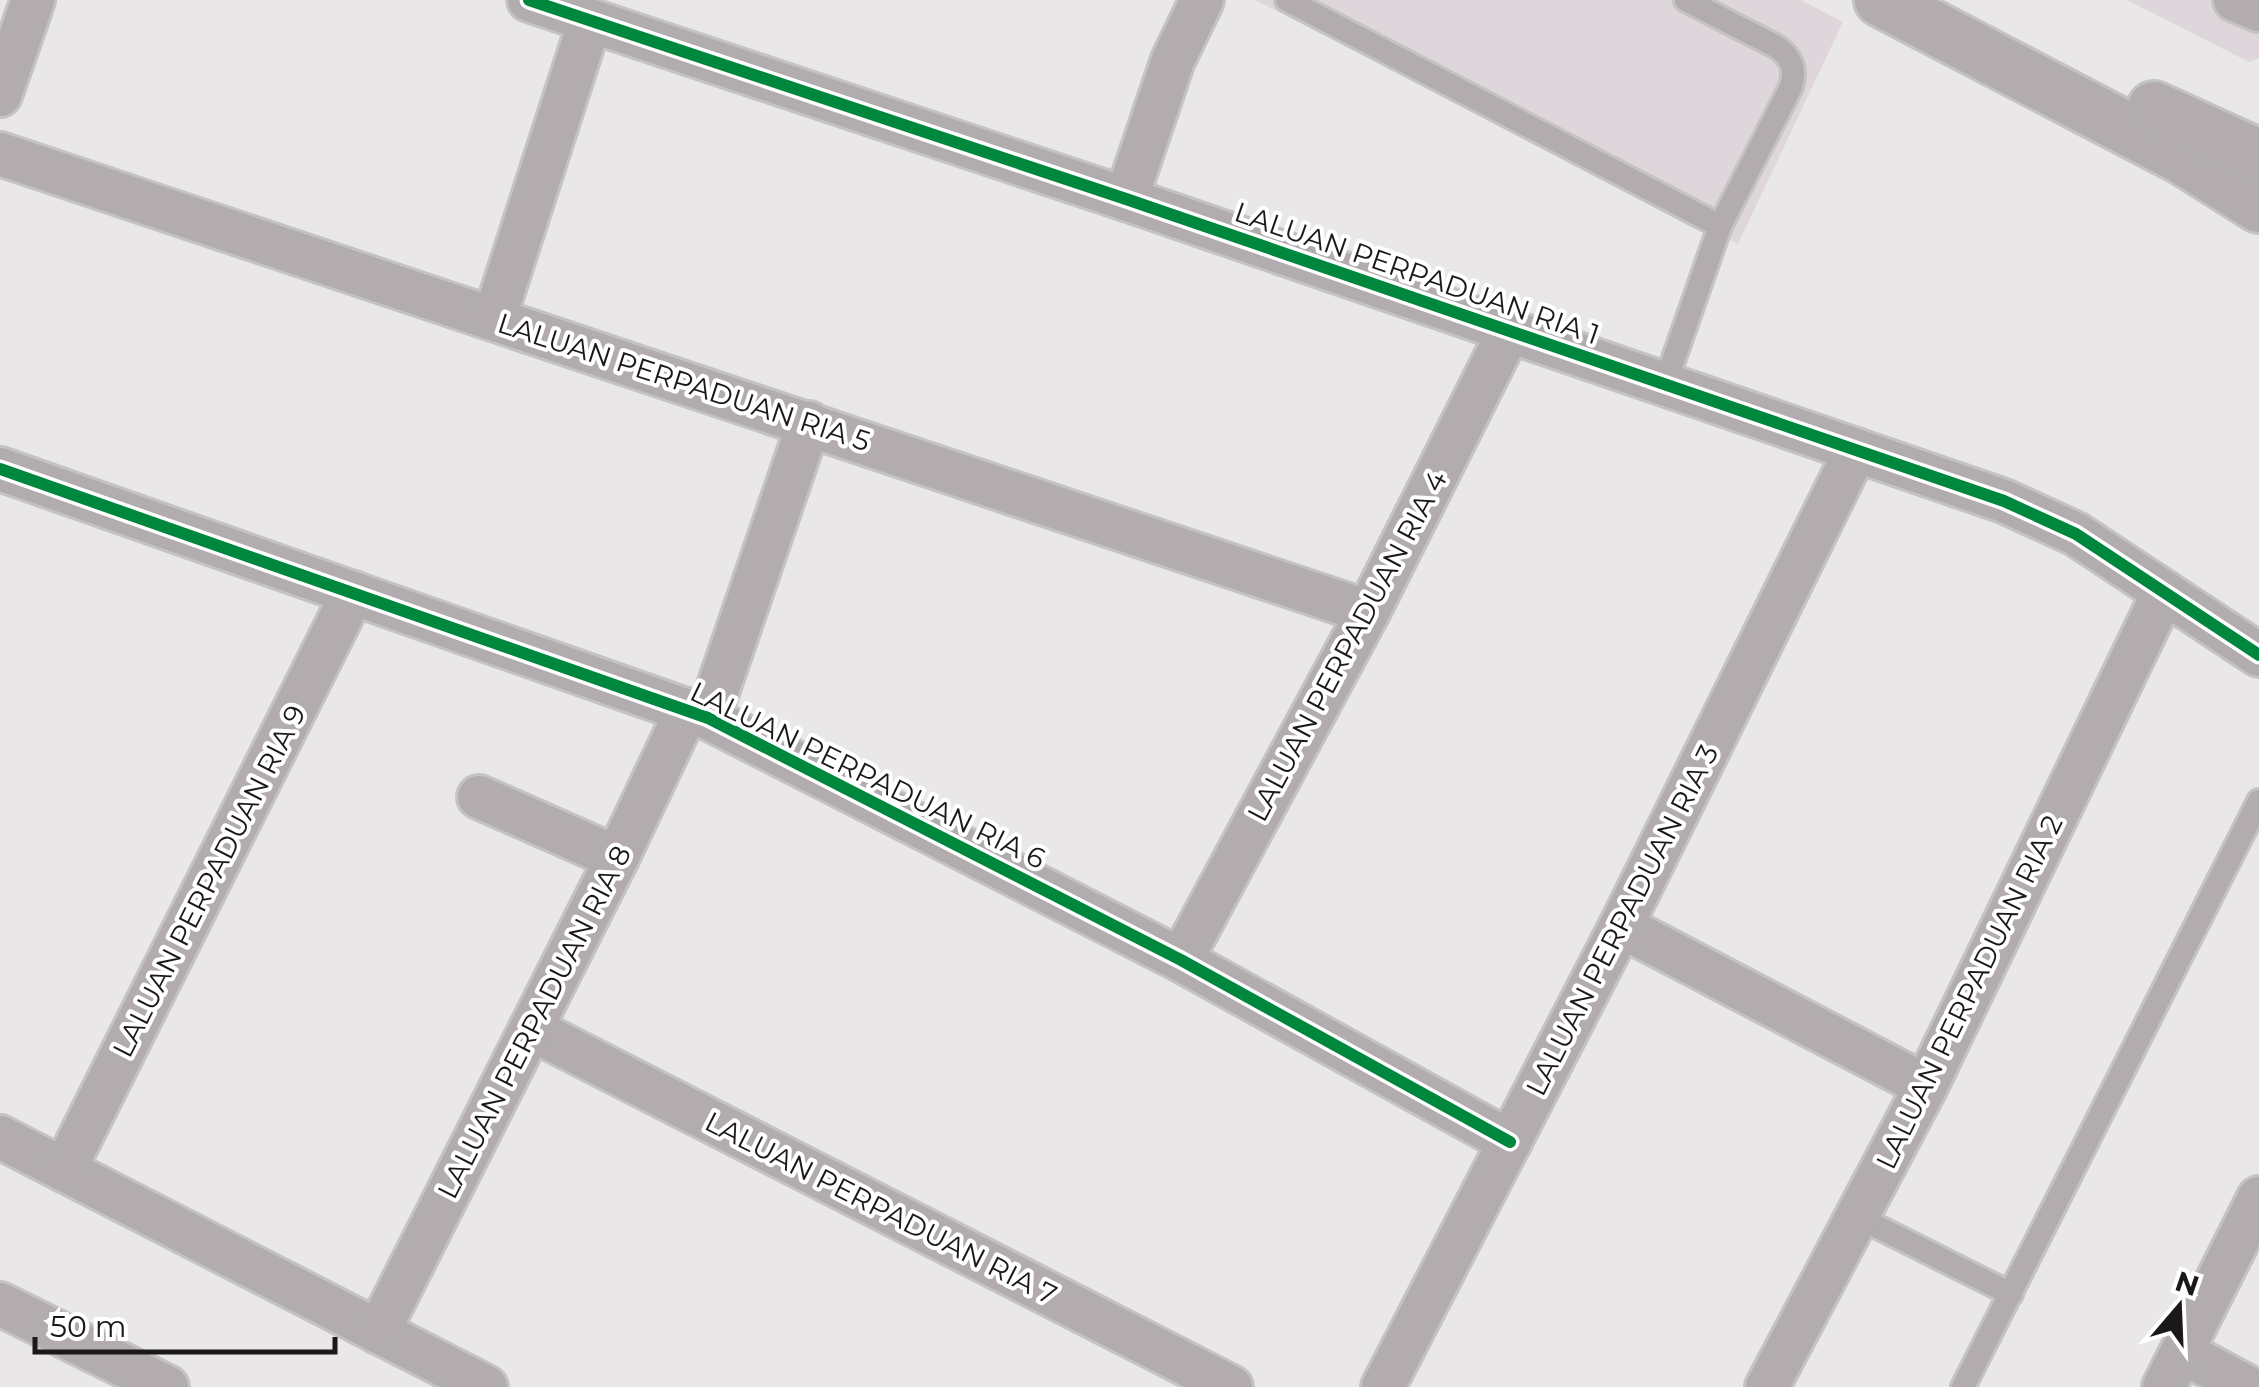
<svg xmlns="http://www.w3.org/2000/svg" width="2259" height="1387" font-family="Montserrat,sans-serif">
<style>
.built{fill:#ded6db}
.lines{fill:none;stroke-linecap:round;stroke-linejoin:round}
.service-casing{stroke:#c4c3c4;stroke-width:28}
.minor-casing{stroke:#c4c3c4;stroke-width:48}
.tertiary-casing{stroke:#c4c3c4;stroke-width:58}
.service{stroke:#b2acaf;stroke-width:22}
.minor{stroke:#b2acaf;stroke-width:42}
.tertiary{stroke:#b2acaf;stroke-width:52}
.cycleway-casing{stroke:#fff;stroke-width:19}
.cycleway{stroke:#00873e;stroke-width:12}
.labels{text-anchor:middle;stroke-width:8;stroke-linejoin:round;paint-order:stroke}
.street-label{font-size:28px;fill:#1a1819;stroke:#fff}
</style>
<rect width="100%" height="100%" fill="#eae7e9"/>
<g class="built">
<path d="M1255,0H1801L1843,22L1738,244Z"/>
<path d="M2127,0H2259V58L2249,62Z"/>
</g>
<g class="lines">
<defs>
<g id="service">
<path d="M1287,0L1720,226"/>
<path d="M1665,384L1720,226L1791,87C1796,69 1792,58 1777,47L1686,0"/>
<path d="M1856,1216L2011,1294"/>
<path d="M1963,1387L2259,801"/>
</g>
<g id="minor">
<path d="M529,0L1126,199L2004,501L2076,534L2259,655"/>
<path d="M2235,0L2259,10"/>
<path d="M0,95L33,0"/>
<path d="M0,154L1368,612"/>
<path d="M1126,199L1173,60L1202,0"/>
<path d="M494,319L590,21"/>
<path d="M0,469L708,718L1181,960L1510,1142"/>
<path d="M708,718L809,423"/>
<path d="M479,797L617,858"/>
<path d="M1621,926L1926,1086"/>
<path d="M1181,960L1368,612L1509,331"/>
<path d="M531,1029L1231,1387"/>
<path d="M0,1137L486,1387"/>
<path d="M64,1170L353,593"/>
<path d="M0,1304L167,1387"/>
<path d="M378,1332L617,858L687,710"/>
<path d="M2182,1352L2247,1387"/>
<path d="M1383,1387L1621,926L1856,450"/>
<path d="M1767,1387L1926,1086L2164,592"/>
<path d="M2164,1387L2259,1198"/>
</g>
<g id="tertiary">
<path d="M1881,0L2183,158L2259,206"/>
<path d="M2154,108L2259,156"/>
</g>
</defs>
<use href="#service" class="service-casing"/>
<use href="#minor" class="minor-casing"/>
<use href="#tertiary" class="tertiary-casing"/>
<use href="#service" class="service"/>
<use href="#minor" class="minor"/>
<use href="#tertiary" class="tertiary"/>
<defs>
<g id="cycleway">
<path d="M529,0L1126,199L2004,501L2076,534L2259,655"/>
<path d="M0,469L708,718L1181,960L1510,1142"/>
</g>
</defs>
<use href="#cycleway" class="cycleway-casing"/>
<use href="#cycleway" class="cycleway"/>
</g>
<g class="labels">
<g class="street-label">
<text transform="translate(1417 273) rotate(19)" y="10">LALUAN PERPADUAN RIA 1</text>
<text transform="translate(684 382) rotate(18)" y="10">LALUAN PERPADUAN RIA 5</text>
<text transform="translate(1347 646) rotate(-62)" y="10">LALUAN PERPADUAN RIA 4</text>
<text transform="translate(868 775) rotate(26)" y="10">LALUAN PERPADUAN RIA 6</text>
<text transform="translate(209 881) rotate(-63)" y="10">LALUAN PERPADUAN RIA 9</text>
<text transform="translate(1622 920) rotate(-63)" y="10">LALUAN PERPADUAN RIA 3</text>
<text transform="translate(1969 992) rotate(-64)" y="10">LALUAN PERPADUAN RIA 2</text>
<text transform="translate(534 1022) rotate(-63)" y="10">LALUAN PERPADUAN RIA 8</text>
<text transform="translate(881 1208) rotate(27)" y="10">LALUAN PERPADUAN RIA 7</text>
</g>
</g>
<g transform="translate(2179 1307) rotate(19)" stroke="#ffffff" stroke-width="8" paint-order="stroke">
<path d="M0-8L18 38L0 25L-18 38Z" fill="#1a1819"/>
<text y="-15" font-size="28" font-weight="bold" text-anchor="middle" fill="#1a1819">N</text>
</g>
<path d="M35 1337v15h300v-15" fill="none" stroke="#1a1819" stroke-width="5"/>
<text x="50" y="1337" font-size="30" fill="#1a1819" stroke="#ffffff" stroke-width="8" paint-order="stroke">50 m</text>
</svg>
